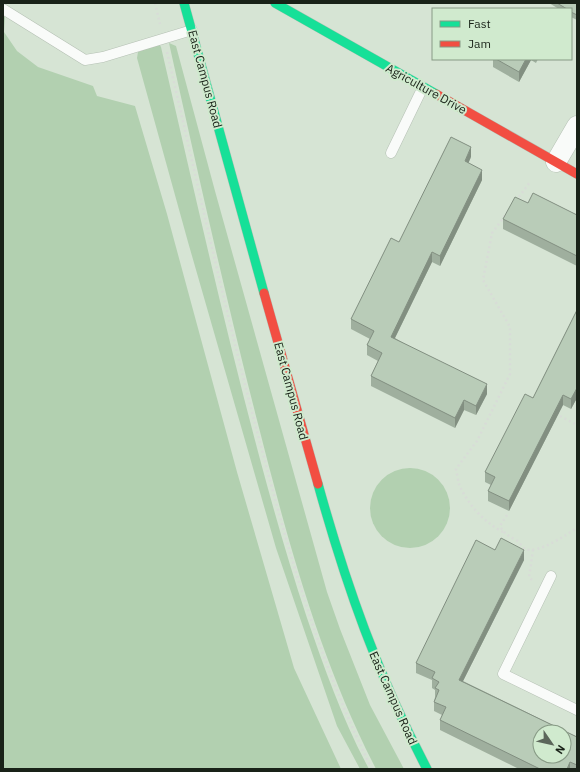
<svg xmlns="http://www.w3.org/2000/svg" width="580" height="772" font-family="'IBM Plex Sans',sans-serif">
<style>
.green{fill:#b2d0b0}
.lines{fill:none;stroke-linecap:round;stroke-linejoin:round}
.lane-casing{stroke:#b5c0b4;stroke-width:11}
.street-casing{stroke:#b5c0b4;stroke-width:21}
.fast-casing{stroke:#b5c0b4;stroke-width:10}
.jam-casing{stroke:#b5c0b4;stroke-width:10}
.path{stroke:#d8dcd7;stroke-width:2.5;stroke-dasharray:2 3;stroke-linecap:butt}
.lane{stroke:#f9fbf9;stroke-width:10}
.street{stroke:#f9fbf9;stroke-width:20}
.fast{stroke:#16e098;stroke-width:9}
.jam{stroke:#f24e42;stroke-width:9}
.wall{fill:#9faf9e}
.shaded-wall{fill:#828f81}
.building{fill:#b9ccb8;stroke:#828f81;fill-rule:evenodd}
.labels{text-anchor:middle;stroke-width:4;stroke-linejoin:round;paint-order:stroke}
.street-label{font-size:12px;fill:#192218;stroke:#d0eace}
</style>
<rect width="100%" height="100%" fill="#d6e4d4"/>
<g class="green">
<path d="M3,14L5,17L4,32L17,51L38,67L93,86L97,96L135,106L167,214L237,472L294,668L341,769H3Z"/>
<path d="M169,43L176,46L215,191L327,592L340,629L370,705L404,769H376L375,767C319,658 287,538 257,420C225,295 197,169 169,43Z"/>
<path d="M159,44L161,47C193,186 224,325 261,463C275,515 290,567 307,618C325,670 343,721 369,769H360L337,726L276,548L188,242L137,58L138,52Z"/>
<circle cx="410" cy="508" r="40"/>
</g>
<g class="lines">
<defs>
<g id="lane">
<path d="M3,9L85,60L103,57L192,30"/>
<path d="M391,153L423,87"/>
<path d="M551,576L503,674L577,710"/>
</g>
<path id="street" d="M556,162L577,126"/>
<g id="fast">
<path d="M184,3L264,293"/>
<path d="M275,3L436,94"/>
<path d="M318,484C346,585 378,676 427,769"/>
</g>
<g id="jam">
<path d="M436,94L577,174"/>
<path d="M264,293L318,484"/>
</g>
</defs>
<use href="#lane" class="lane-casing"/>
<use href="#street" class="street-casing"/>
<use href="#fast" class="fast-casing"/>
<use href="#jam" class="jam-casing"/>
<g class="path">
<path d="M155,3L160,24"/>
<path d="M167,52C199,190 229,328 266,465C293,568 324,673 372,769"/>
<path d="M516,201L530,182"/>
<path d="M560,416L577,425"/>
<path d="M507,515L500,526C504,534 509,536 516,540C520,542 522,547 525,549C538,554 566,535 577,528"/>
<path d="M503,532C485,523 467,504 459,484C458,480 457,474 456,469L477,441L510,374V327L483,280L492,233L507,213"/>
<path d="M532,580L529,577L533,550"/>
</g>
<use href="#lane" class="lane"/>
<use href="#street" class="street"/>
<use href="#fast" class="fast"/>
<use href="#jam" class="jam"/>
</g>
<g class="wall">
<path d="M549,3H577V20L571,17V9H559Z"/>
<path d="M493,59H538L536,63L531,60L519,82L493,67Z"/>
<path d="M471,157L468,163L482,180L440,266L432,262L395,338L487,394L476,415L464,410L455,428L371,386V376L378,361L367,355V345L370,339L351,329V319Z"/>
<path d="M528,203L577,215V266L503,229V219Z"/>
<path d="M577,310V398L571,409L563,405L509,511L488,501V491L491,485L485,482V472L533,398Z"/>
<path d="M495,550L524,560L463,681L577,737V769H519L440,730V720L442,715L434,711V702L435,697V690L432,688V680L416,673V663Z"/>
</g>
<g class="shaded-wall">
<path d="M526,59H531V60L519,82V72Z"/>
<path d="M471,147V157L465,171V161Z"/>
<path d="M482,170V180L440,266V256Z"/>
<path d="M432,252V262L391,346V337Z"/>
<path d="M487,384V394L476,415V406Z"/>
<path d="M577,388V398L571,409V399Z"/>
<path d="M563,395V405L509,511V501Z"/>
<path d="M464,400V410L455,428V418Z"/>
<path d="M524,550V560L459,689V680Z"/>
<path d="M570,762V769H567Z"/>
</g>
<g class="building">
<path d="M557,3H577V15L571,12V9H567Z"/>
<path d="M496,59H526L519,72Z"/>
<path d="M451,137L471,147L465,161L482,170L440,256L432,252L391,337L487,384L476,406L464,400L455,418L371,376L382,353L367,345L374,331L351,319L391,238L399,242Z"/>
<path d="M533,193L577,215V256L503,219L515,197L528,203Z"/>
<path d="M577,310V388L571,399L563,395L509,501L488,491L495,477L485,472L525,394L533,398Z"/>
<path d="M501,538L524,550L459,680L577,737V765L570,762L567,769H540L440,720L446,707L434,702L439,690L435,688L439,682L432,678L435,672L416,663L476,540L495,550ZM540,732H564V756H540Z"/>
</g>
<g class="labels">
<g class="street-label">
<text transform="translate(205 79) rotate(75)" y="4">East Campus Road</text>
<text transform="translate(426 89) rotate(29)" y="4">Agriculture Drive</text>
<text transform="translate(291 391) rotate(75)" y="4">East Campus Road</text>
<text transform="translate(393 698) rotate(66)" y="4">East Campus Road</text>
</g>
</g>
<rect width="580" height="772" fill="none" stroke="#192218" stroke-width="8"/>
<rect x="432" y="8" width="140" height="52" fill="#d0eace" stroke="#879a85"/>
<rect x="440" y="21" width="20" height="6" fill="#16e098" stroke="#879a85"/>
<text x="468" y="28" font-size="12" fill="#192218">Fast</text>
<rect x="440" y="41" width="20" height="6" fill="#f24e42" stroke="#879a85"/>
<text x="468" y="48" font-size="12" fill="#192218">Jam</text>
<g transform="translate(552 744) rotate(124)"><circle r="19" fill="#d0eace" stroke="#879a85"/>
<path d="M0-3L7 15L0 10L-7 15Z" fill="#5b665a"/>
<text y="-6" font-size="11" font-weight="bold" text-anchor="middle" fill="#192218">N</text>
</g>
</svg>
